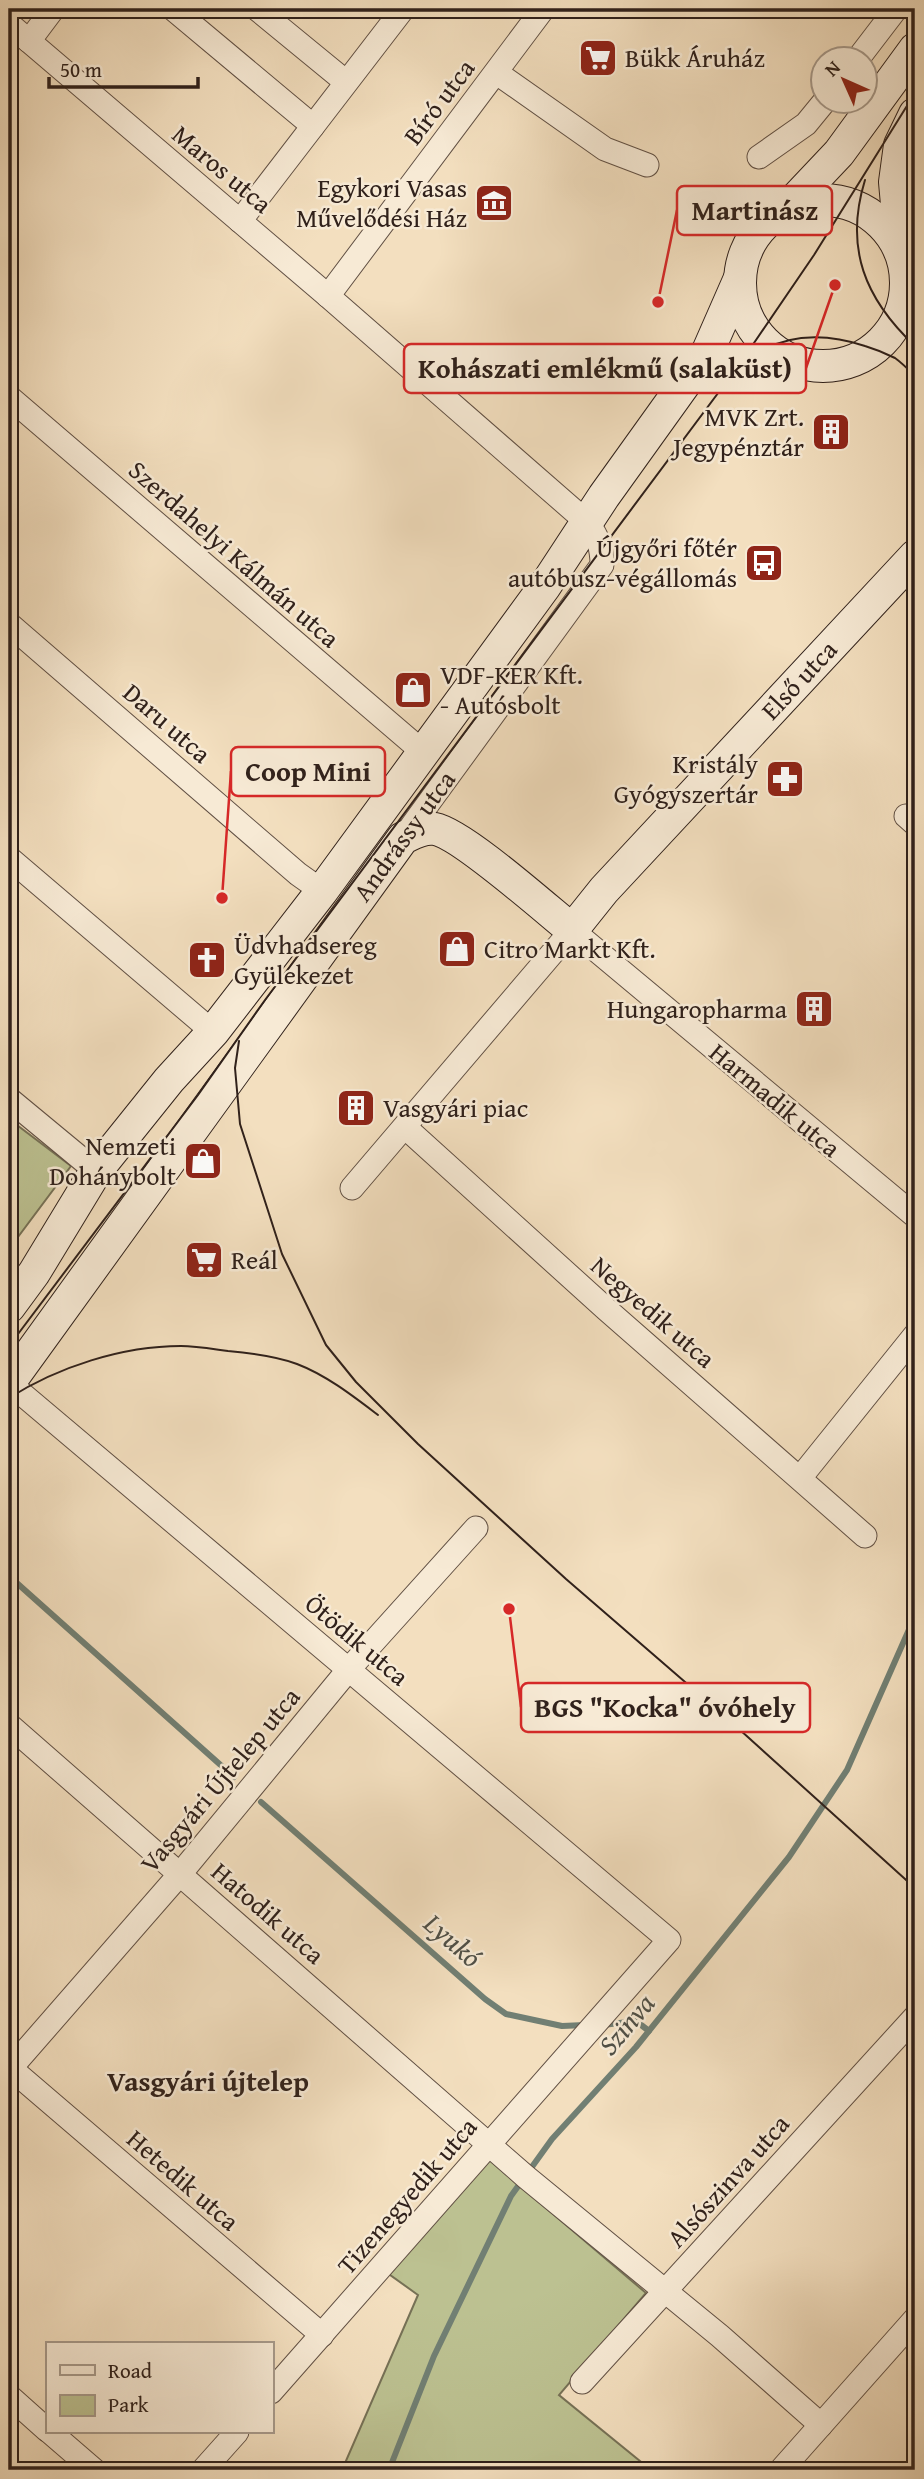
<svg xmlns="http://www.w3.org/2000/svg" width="924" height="2479" font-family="'Gentium Book Plus',serif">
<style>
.green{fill:#bcc191;stroke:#767156;stroke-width:2}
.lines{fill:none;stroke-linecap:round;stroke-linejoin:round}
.stream{stroke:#717f73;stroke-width:6}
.street-casing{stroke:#615044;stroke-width:25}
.secondary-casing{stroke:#30211b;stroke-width:34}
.street{stroke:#f7ead5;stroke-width:23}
.secondary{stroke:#f7ead5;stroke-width:32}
.tram{stroke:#30211b;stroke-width:2}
.labels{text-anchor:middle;stroke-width:5;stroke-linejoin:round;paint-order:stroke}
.poi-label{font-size:26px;fill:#30211b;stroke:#f7ead5;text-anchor:start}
.street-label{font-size:26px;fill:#30211b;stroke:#f7ead5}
.water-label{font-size:28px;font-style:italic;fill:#505047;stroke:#f7ead5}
.neighbourhood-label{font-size:28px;font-weight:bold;fill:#30211b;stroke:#f7ead5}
.leader{fill:none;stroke:#d62828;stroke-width:2.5}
.callout-dot{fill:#d62828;stroke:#f7ead5;stroke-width:2.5}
.callout{fill:#f7ead5;stroke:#d62828;stroke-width:2.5}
.callout-label{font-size:28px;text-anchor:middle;font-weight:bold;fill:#30211b}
</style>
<rect width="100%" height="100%" fill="#f3dfbf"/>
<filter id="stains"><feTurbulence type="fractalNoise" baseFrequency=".00286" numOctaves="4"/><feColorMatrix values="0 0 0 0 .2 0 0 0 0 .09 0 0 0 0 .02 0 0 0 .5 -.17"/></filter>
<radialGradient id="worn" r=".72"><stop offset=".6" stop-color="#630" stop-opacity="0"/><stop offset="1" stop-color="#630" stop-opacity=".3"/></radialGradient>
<g class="green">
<path d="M9,1119L71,1166L9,1249Z"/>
<path d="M486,2157L646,2293L559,2395L651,2470H342L418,2295L386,2272Z"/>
</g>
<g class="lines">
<g class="stream">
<path d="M9,1576L234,1777"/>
<path d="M261,1802L485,1999L506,2014L562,2026L585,2025"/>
<path d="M603,2025L636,2021L649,2031"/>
<path d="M389,2470L434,2356L511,2196L552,2139L636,2047L789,1857L847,1770L915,1616"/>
</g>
<defs>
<g id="street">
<path d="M173,9L313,126"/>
<path d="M257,9L346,82"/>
<path d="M9,24L328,296L588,523C598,538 602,547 602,565L403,838"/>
<path d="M29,41L53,9"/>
<path d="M857,60L896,9"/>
<path d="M497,73L605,149L647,165"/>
<path d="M759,157L806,124L824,102"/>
<path d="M240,221L403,9"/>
<path d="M328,296L543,9"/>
<path d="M9,397L423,752"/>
<path d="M9,624L298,874L322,891"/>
<path d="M906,816L915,824"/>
<path d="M9,858L213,1032"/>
<path d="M9,1099L96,1171"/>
<path d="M406,1128L606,1309L865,1536"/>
<path d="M352,1188L572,930L915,1216"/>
<path d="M9,1383L669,1940L271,2392"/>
<path d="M800,1478L915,1335"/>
<path d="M9,1725L526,2177L720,2336L821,2425"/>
<path d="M9,2067L322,2335"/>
<path d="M9,2070L180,1874L349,1669L476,1528"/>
<path d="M582,2382L915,2017"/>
<path d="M9,2396L47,2430"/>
<path d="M50,2432L94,2470"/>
<path d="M203,2470L237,2432"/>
<path d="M781,2470L915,2319"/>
</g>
<g id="secondary">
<circle cx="823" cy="283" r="83"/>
<path d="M787,208L839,153L915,49"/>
<path d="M901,249L895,182L900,145L915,114"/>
<path d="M9,1307L34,1273L96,1171L169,1080L213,1032L322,891L545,586L604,496L708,351L740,278"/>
<path d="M9,1383L403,838C414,833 423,827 435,829C462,834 546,909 572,930L604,890L915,556"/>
</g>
</defs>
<use href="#street" class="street-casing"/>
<use href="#secondary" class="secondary-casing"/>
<use href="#street" class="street"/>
<use href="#secondary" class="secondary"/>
<g class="tram">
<path d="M865,180C844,248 865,299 915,346"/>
<path d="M746,360C783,333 823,332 865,346C875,349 885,353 895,358C902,363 909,370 915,376"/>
<path d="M239,1041L235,1068L240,1124L282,1254L326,1345L356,1382L418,1444L566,1579L729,1720L915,1888"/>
<path d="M9,1346L198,1095L265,1000L739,365L814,255L915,93"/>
<path d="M9,1398C58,1367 122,1346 181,1346C196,1346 213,1349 228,1351C250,1353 276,1356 297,1364C326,1375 353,1396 378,1415"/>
</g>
</g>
<defs>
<symbol id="supermarket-square" viewBox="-11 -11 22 22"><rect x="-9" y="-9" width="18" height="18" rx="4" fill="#8f2418" stroke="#f7ead5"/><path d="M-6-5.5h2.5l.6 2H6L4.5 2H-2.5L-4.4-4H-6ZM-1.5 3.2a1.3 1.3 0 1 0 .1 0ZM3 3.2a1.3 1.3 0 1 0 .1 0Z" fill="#fff"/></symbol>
<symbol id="museum-square" viewBox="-11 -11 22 22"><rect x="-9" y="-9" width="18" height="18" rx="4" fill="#8f2418" stroke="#f7ead5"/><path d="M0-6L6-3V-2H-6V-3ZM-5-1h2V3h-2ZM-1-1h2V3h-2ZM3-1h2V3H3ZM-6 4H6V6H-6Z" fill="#fff"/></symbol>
<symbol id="building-square" viewBox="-11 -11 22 22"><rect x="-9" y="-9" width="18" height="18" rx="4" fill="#8f2418" stroke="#f7ead5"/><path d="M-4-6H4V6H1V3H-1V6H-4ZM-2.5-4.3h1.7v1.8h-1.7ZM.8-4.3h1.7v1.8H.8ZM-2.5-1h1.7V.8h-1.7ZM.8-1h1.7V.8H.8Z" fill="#fff"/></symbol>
<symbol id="bus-square" viewBox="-11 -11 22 22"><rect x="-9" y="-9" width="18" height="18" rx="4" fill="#8f2418" stroke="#f7ead5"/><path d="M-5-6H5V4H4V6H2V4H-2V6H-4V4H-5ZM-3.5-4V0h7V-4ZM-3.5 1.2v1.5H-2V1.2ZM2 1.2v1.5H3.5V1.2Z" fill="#fff"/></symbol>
<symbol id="shop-square" viewBox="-11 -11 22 22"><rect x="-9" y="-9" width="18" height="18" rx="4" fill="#8f2418" stroke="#f7ead5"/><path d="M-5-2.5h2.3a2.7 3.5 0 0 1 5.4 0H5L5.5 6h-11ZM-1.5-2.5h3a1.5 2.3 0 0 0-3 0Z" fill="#fff"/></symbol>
<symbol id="pharmacy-square" viewBox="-11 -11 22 22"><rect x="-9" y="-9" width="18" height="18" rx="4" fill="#8f2418" stroke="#f7ead5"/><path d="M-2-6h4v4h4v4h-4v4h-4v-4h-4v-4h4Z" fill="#fff"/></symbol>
<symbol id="church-square" viewBox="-11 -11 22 22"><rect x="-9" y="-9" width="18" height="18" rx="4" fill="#8f2418" stroke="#f7ead5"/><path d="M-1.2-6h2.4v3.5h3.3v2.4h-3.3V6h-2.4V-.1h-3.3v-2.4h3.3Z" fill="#fff"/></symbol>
</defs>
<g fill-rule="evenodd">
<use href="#supermarket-square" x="576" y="36" width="44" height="44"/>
<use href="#museum-square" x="472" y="181" width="44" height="44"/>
<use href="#building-square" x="809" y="410" width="44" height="44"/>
<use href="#bus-square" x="742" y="541" width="44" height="44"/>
<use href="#shop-square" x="391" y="668" width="44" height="44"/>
<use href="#pharmacy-square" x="763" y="757" width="44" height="44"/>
<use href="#shop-square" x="435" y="927" width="44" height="44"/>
<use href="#church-square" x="185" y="938" width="44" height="44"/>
<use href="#building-square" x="792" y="987" width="44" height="44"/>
<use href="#building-square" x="334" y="1086" width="44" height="44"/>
<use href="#shop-square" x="181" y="1139" width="44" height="44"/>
<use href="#supermarket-square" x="182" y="1238" width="44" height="44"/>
</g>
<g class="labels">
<g class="poi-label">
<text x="625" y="67">Bükk Áruház</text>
<text x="467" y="197" text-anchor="end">Egykori Vasas<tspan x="467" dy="30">Művelődési Ház</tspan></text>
<text x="804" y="426" text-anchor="end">MVK Zrt.<tspan x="804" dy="30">Jegypénztár</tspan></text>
<text x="737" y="557" text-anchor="end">Újgyőri főtér<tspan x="737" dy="30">autóbusz-végállomás</tspan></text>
<text x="440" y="684">VDF-KER Kft.<tspan x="440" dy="30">- Autósbolt</tspan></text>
<text x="758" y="773" text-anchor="end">Kristály<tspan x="758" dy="30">Gyógyszertár</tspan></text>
<text x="234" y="954">Üdvhadsereg<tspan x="234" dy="30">Gyülekezet</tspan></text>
<text x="484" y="958">Citro Markt Kft.</text>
<text x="787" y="1018" text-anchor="end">Hungaropharma</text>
<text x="383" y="1117">Vasgyári piac</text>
<text x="176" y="1155" text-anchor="end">Nemzeti<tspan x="176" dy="30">Dohánybolt</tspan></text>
<text x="231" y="1269">Reál</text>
</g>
<g class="street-label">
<text transform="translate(439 102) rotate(-53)" y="9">Bíró utca</text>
<text transform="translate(222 169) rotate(40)" y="9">Maros utca</text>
<text transform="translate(234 554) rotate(41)" y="9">Szerdahelyi Kálmán utca</text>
<text transform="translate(799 680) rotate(-47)" y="9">Első utca</text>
<text transform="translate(167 723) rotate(41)" y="9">Daru utca</text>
<text transform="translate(404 836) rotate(-54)" y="9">Andrássy utca</text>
<text transform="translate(775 1100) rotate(40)" y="9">Harmadik utca</text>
<text transform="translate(653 1312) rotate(41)" y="9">Negyedik utca</text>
<text transform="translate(357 1640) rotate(40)" y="9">Ötödik utca</text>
<text transform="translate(220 1780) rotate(-50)" y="9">Vasgyári Újtelep utca</text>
<text transform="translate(268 1913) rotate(41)" y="9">Hatodik utca</text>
<text transform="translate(183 2180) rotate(41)" y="9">Hetedik utca</text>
<text transform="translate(728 2181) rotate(-48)" y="9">Alsószinva utca</text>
<text transform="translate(407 2196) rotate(-49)" y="9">Tizenegyedik utca</text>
</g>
<g class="water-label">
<text transform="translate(453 1940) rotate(41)" y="10">Lyukó</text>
<text transform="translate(626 2024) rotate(-50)" y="10">Szinva</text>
</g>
<g class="neighbourhood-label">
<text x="208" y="2091">Vasgyári újtelep</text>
</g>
</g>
<path class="leader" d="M658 302L677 210M835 285L806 368M222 898L231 771M509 1609L521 1707"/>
<g class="callout-dot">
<circle cx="658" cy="302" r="7"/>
<circle cx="835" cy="285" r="7"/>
<circle cx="222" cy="898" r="7"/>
<circle cx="509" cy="1609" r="7"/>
</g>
<g class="callout">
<rect x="677" y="186" width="155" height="49" rx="7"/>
<rect x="404" y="344" width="402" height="49" rx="7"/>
<rect x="231" y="747" width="154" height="49" rx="7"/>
<rect x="521" y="1683" width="289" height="49" rx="7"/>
</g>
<g class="callout-label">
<text x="755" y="220">Martinász</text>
<text x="605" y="378">Kohászati emlékmű (salaküst)</text>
<text x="308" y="781">Coop Mini</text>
<text x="665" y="1717">BGS "Kocka" óvóhely</text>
</g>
<rect width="924" height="2479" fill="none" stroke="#f3dfbf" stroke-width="35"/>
<rect x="10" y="10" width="903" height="2458" fill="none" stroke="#30211b" stroke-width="3.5"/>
<rect x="18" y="18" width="889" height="2444" fill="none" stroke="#30211b" stroke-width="2"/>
<rect x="46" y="2342" width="228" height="91" fill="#f7ead5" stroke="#a79a8b" stroke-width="2"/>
<rect x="60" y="2365" width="35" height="10" fill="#f7ead5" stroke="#a79a8b" stroke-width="2"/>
<text x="108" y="2378" font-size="21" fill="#30211b">Road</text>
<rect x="60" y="2395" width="35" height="21" fill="#bcc191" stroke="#a79a8b" stroke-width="2"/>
<text x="108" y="2412" font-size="21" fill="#30211b">Park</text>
<g transform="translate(844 80) rotate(315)"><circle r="33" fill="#f7ead5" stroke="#a79a8b" stroke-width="2"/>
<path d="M0-5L12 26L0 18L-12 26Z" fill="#8f2418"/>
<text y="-10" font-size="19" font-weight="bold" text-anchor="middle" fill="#30211b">N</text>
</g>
<path d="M49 77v10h149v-10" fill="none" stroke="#30211b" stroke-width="3.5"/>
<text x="60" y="77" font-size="21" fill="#30211b" stroke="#f7ead5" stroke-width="5" paint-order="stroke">50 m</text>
<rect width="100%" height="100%" filter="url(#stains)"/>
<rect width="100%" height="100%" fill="url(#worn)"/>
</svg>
